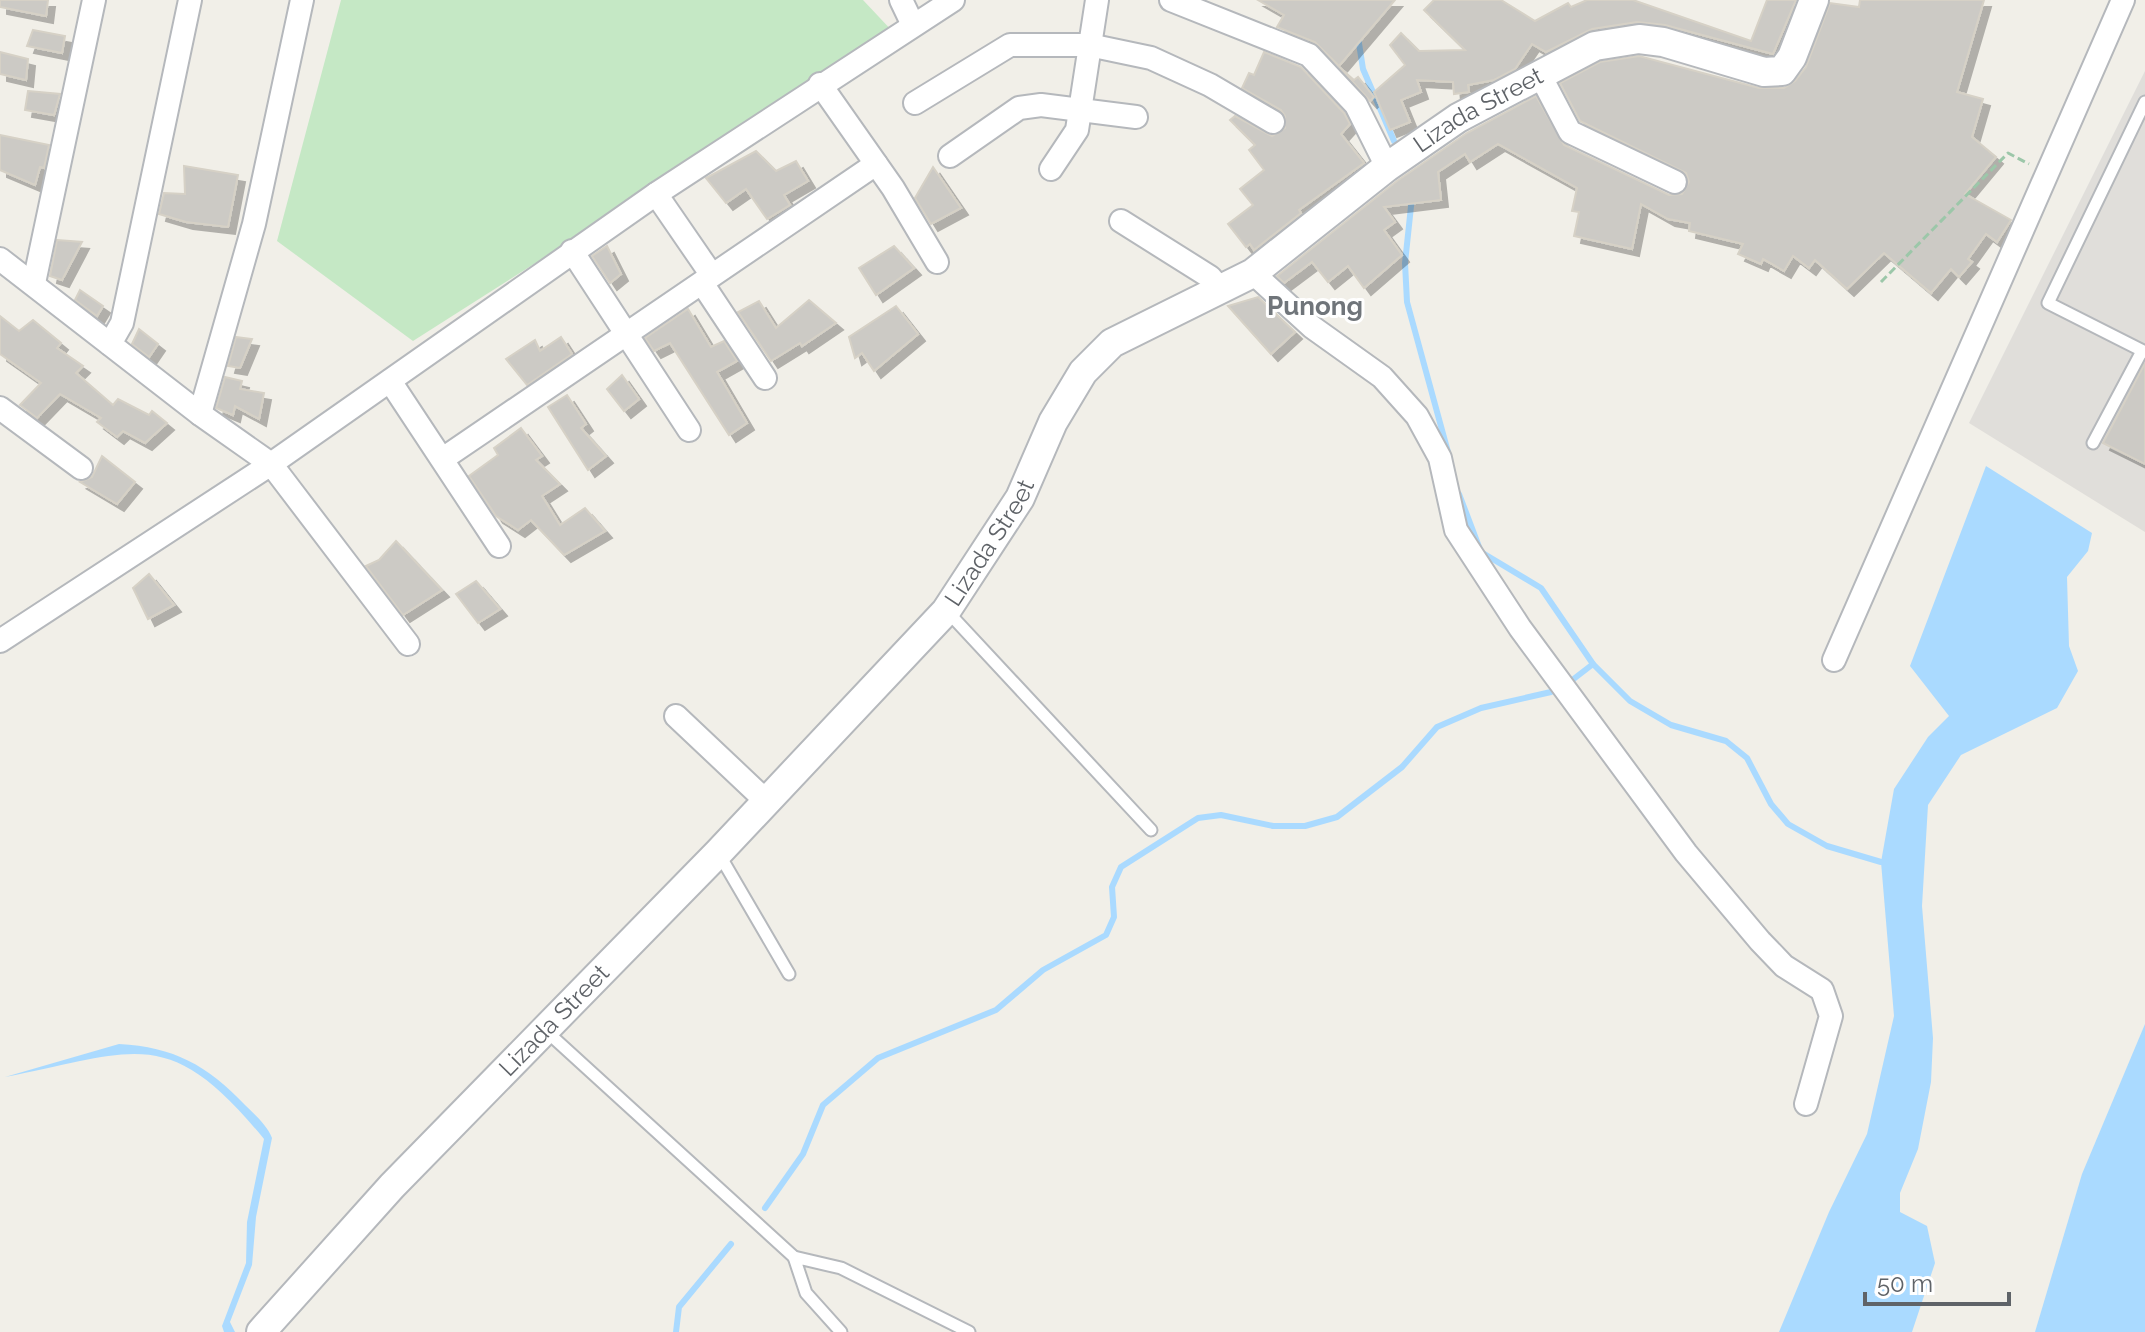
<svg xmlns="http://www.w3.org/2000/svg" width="2145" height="1332" font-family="Raleway,sans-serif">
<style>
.industrial{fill:#e0deda}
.green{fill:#c5e8c5}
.water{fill:#aadaff}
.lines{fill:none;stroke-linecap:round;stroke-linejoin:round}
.stream{stroke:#aadaff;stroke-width:6}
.building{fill:#cccac5;stroke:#d6d1c6;stroke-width:2;filter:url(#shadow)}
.service-casing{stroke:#b5b8bc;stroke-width:15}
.minor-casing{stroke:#b5b8bc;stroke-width:26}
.tertiary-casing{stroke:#b5b8bc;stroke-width:32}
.path{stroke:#9cc7a9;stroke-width:3;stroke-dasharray:8 4;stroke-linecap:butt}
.service{stroke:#fff;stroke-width:11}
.minor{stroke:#fff;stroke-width:22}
.tertiary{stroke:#fff;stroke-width:28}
.labels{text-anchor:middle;stroke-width:6;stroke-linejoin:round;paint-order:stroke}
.street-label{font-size:24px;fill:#5f6368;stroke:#fff}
.neighbourhood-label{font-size:26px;font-weight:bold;fill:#70757a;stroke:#fff}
</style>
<defs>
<filter id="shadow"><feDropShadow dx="7" dy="7" stdDeviation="0" flood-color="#0004"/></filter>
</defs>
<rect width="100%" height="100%" fill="#f1efe8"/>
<path class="industrial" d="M2145,71V532L1969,423Z"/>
<path class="green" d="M341,0H863L895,34L413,341L277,241Z"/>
<g class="water">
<path d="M1986,466L2092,533L2088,551L2067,577L2069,646L2078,671L2057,708L1961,755L1928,805L1922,906L1933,1038L1931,1082L1918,1149L1900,1193V1212L1927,1226L1935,1263L1912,1332H1779L1829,1212L1867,1134L1894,1016L1881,862L1894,789L1928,737L1949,716L1910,666Z"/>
<path d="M2145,1024V1332H2035L2082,1174Z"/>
<path d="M119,1044C174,1047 207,1065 245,1105C255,1115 267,1125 272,1138L256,1217L252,1265L230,1322L235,1332H224L222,1326L246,1263L247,1222L264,1139C168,1022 136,1052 5,1077Z"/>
</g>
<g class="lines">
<g class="stream">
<path d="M1358,37L1363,69L1394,141"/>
<path d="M1412,197L1405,263L1407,302L1448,452"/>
<path d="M1459,494L1481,552L1541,588L1593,664L1630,701L1671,725L1726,741L1747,758L1771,804L1788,824L1827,846L1881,862"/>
<path d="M1571,681L1593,664"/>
<path d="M765,1208L803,1154L823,1105L878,1058L996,1010L1043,970L1106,935L1114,917L1112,887L1121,867L1198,818L1221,815L1273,826H1305L1337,817L1402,767L1437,727L1481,708L1551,692"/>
<path d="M676,1332L679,1307L731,1244"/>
</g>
</g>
<g class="building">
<path d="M0,0H48L46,16L0,7Z"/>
<path d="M1258,0H1395L1339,66L1315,42L1277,27L1284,15Z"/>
<path d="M1434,0H1501L1535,21L1568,3L1571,7L1587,0H1633L1751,41L1767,0H1796L1773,54L1665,25L1637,22L1592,29L1546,52L1532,44L1515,69L1494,80L1468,85L1469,92L1454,94L1453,82L1417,80L1421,92L1401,100L1410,122L1390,130L1374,92L1405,65L1390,45L1401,33L1419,51L1465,50L1424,10Z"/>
<path d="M1860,0H1984L1957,92L1983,99L1972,137L1996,157L1965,194L2011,220L1997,242L1986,234L1968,259L1972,262L1959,277L1951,269L1931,293L1884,253L1847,289L1815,260L1809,268L1793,256L1784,271L1763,259L1761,264L1738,254L1743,244L1689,231L1690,223L1668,219L1641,204L1632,249L1574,236L1579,212L1572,211L1577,188L1498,144L1470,162L1465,154L1438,172L1441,200L1384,207L1395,222L1384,230L1402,255L1364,288L1348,266L1328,282L1312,262L1284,283L1277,276L1397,181L1467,133L1536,96L1564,145L1669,195L1682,194L1689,182L1686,173L1580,121L1560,83L1600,62L1639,56L1759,88H1784L1795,81L1806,67L1830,3L1859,7Z"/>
<path d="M33,30L65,36L62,53L27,46Z"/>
<path d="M0,52L28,59L26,80L0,74Z"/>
<path d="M1264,52L1301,67L1344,113L1350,124L1341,134L1364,163L1299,210L1301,213L1254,250L1250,244L1246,247L1228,224L1253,205L1240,189L1264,170L1249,150L1255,145L1230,120L1235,116L1272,136L1285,128V116L1281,110L1242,88L1249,73L1254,75Z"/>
<path d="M1339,67L1354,80L1358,77L1374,97L1370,101Z"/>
<path d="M28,91L60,94L54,115L25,110Z"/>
<path d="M0,135L49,145L44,168L40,167L35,185L0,170Z"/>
<path d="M756,151L776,171L796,161L808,181L784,195L790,205L767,219L746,189L726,203L706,178Z"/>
<path d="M184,166L238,175L228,227L186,222L159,214L164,193L185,194Z"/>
<path d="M933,167L961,208L931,224L915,198Z"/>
<path d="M57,240L82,242L62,280L50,276Z"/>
<path d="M607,246L621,274L610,283L592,256Z"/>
<path d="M894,246L914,268L876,295L859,268Z"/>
<path d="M80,290L103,306L97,316L75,300Z"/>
<path d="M1258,297L1295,332L1271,354L1228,306Z"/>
<path d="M809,300L836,323L802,346L800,343L771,361L738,312L759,301L776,328Z"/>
<path d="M896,306L918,334L874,371L862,353L855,358L849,337Z"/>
<path d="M688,309L711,347L724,341L737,361L717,372L747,423L729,435L670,343L654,351L645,338Z"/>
<path d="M0,316L19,331L33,320L61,343L57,348L83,366L76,373L113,405L118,399L149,415L152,411L167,423L145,443L123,431L117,437L97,422L101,418L60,394L37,418L20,405L41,383L0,354Z"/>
<path d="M139,329L158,344L149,357L132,344Z"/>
<path d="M236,337L252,339L240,368L228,366Z"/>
<path d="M561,337L572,354L527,385L506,359L535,340L540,351Z"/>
<path d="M2145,363V464L2103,443Z"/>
<path d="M622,375L639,399L624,411L607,389Z"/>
<path d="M225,377L242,381L240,389L264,393L259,419L235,406L233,415L216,408Z"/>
<path d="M567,395L586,424L581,428L606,456L588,470L548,407Z"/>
<path d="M521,428L542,456L536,460L560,484L542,496L560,525L585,508L605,531L564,555L531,520L518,530L496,516L469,476L498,455L494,448Z"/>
<path d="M102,456L135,482L117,504L80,482L92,477Z"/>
<path d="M396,541L442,590L403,615L366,566L379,560Z"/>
<path d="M149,574L174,605L148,619L133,588Z"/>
<path d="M476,581L500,609L478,623L456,594Z"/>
</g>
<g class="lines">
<defs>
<g id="service">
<path d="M2145,102L2048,303L2145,352"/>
<path d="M2093,443L2142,351"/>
<path d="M947,611L1151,830"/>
<path d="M719,854L789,974"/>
<path d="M545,1030L794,1257"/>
<path d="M841,1332L806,1293L794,1257L841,1268L969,1332"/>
</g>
<g id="minor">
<path d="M901,0L913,25"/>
<path d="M1171,0L1309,55L1356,105L1387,167"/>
<path d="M1539,73L1570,132L1675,182"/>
<path d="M820,84L893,188L937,262"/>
<path d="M915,103L1010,45H1089L1151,58L1210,85L1273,122"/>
<path d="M950,156L1019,108L1041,105L1136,117"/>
<path d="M1051,169L1077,130L1097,0"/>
<path d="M656,194L711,274"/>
<path d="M1121,221L1210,277L1222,291"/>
<path d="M572,251L689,430"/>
<path d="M0,259L200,414L271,464L656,194L953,0"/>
<path d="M1253,273L1312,327L1382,377L1417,416L1440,458L1456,530L1520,628L1686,853L1760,941L1784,966L1822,990L1831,1016L1806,1104"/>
<path d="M34,283L94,0"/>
<path d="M702,283L765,378"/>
<path d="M110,344L122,323L190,0"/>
<path d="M390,381L499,546"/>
<path d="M0,408L81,468"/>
<path d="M200,414L254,224L302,0"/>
<path d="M444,458L876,164"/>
<path d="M0,641L271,464L408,644"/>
<path d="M1834,660L2123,0"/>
<path d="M676,716L765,800"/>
</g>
<g id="tertiary">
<path id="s1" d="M261,1332L392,1186L718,853L946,611L1020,498L1053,422L1083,372L1112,343L1253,273L1387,167L1458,118L1595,46L1639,39L1663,42L1764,72L1782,71L1792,57L1814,0"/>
</g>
</defs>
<use href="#service" class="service-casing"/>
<use href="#minor" class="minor-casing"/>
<use href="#tertiary" class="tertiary-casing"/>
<path class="path" d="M1881,282L2008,153L2029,164"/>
<use href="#service" class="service"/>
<use href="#minor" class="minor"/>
<use href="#tertiary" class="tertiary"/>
</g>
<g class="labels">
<g class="street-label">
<text dy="8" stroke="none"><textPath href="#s1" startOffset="1748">Lizada Street</textPath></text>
<text dy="8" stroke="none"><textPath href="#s1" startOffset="1076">Lizada Street</textPath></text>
<text dy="8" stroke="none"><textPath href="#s1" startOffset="428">Lizada Street</textPath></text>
</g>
<g class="neighbourhood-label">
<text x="1315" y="315">Punong</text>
</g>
</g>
<path d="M1865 1292v12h144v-12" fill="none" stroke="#5f6368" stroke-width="4"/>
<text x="1877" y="1292" font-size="24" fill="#5f6368" stroke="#ffffff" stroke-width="6" paint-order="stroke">50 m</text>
</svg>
